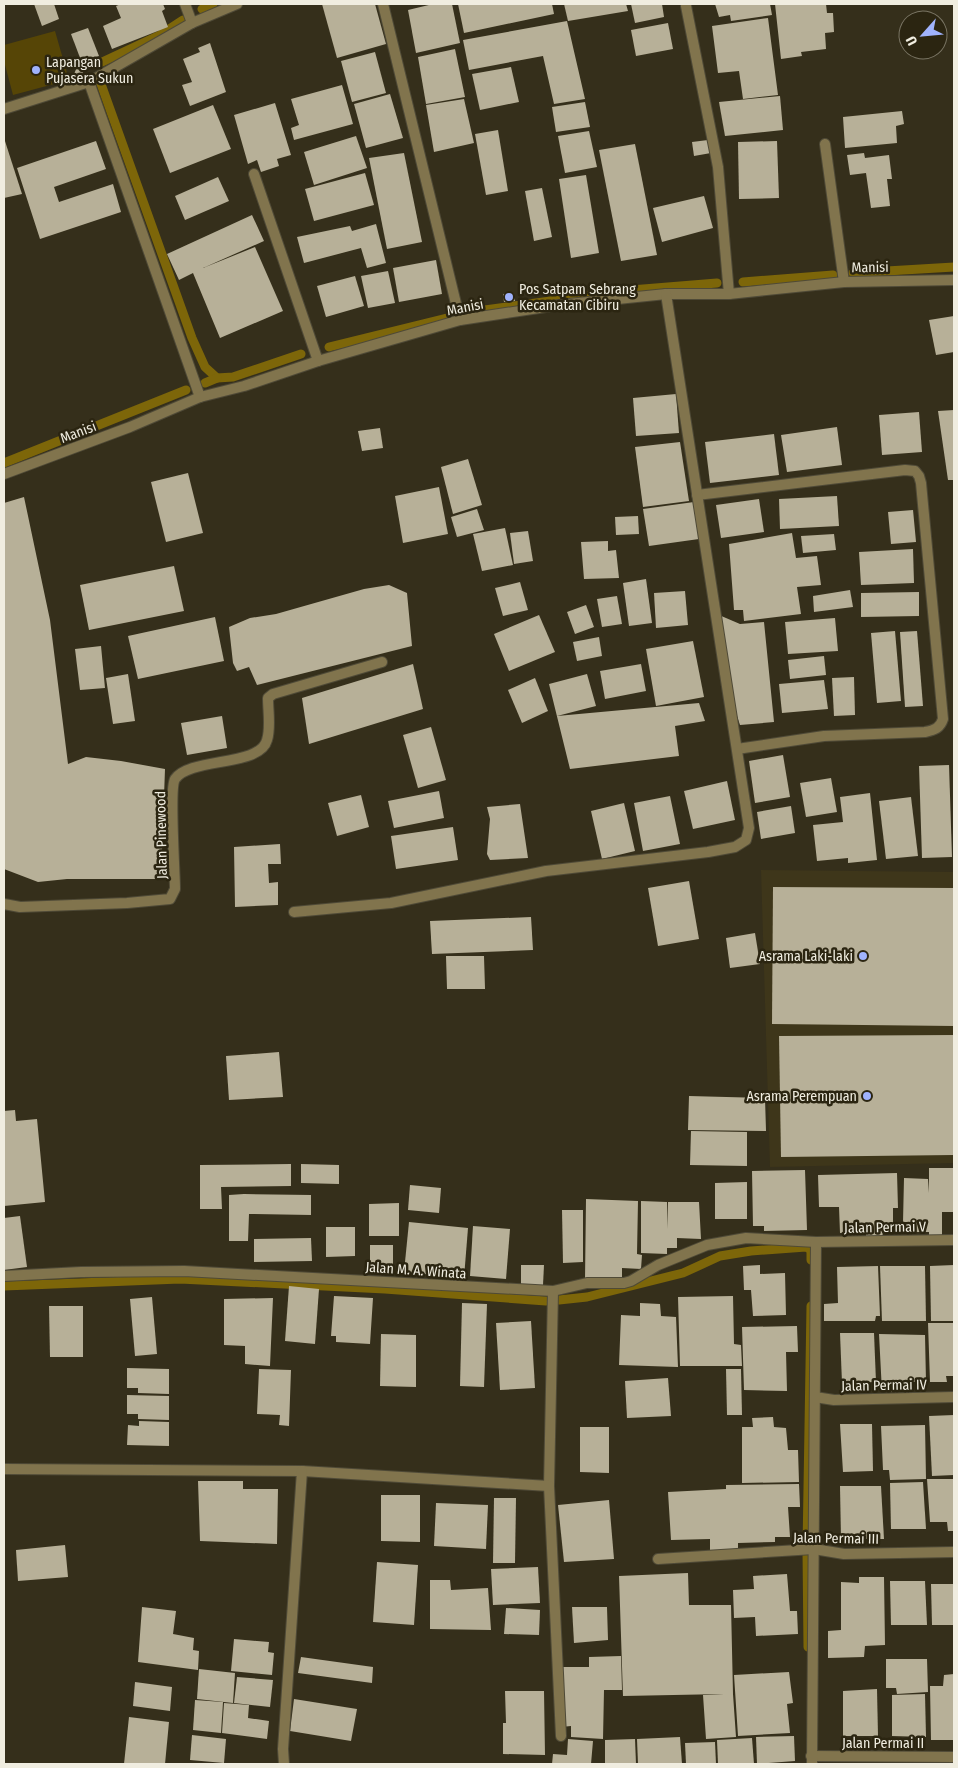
<svg xmlns="http://www.w3.org/2000/svg" width="958" height="1768" font-family="'Fira Sans Condensed',sans-serif">
<style>
.built{fill:#3e361a}
.green{fill:#564506}
.lines{fill:none;stroke-linecap:round;stroke-linejoin:round}
.stream{stroke:#7d6609;stroke-width:9}
.building{fill:#b7b098}
.street-casing{stroke:#4f4a37;stroke-width:12}
.street{stroke:#81744d;stroke-width:10}
.poi-dot{fill:#a0b3fd;stroke:#2b2511;stroke-width:2}
.labels{text-anchor:middle;stroke-width:5;stroke-linejoin:round;paint-order:stroke}
.poi-label{font-size:14px;fill:#f0ede0;stroke:#2b2511;text-anchor:start}
.street-label{font-size:14px;fill:#f0ede0;stroke:#2b2511}
</style>
<rect width="100%" height="100%" fill="#352f1b"/>
<path class="built" d="M761,870L954,872V1163L770,1167Z"/>
<path class="green" d="M55,31L69,80L13,95L4,61V45Z"/>
<g class="lines">
<g class="stream">
<path d="M202,9L213,4"/>
<path d="M100,63L160,35L183,20"/>
<path d="M101,84L192,338L205,367L217,378L233,377L301,354"/>
<path d="M853,273L954,267"/>
<path d="M743,282L833,275"/>
<path d="M470,312L631,290L717,283"/>
<path d="M329,347L451,317"/>
<path d="M205,383L217,378"/>
<path d="M4,463L186,390"/>
<path d="M4,1286L180,1279L385,1289L546,1301"/>
<path d="M559,1300L587,1297L683,1273L720,1256L751,1251L806,1247L811,1250V1260"/>
<path d="M807,1548L811,1306"/>
<path d="M807,1551L808,1647"/>
</g>
</g>
<g class="building">
<path d="M34,4H54L59,19L42,26Z"/>
<path d="M121,4H163L165,9L162,11L168,27L112,49L103,26L121,18L116,6Z"/>
<path d="M322,4H375L386,44L337,58Z"/>
<path d="M433,4H452L460,43L416,53L408,10Z"/>
<path d="M458,4H552L554,14L464,33Z"/>
<path d="M564,4H626L628,11L568,21Z"/>
<path d="M631,4H662L664,17L635,23Z"/>
<path d="M715,4H770L772,15L731,21L730,15L719,17Z"/>
<path d="M775,4H826L827,13H833L834,32L825,33L826,49L801,52L802,56L781,59Z"/>
<path d="M768,18L778,95L743,99L739,71L718,73L712,26Z"/>
<path d="M567,21L585,99L554,104L543,56L469,70L463,40Z"/>
<path d="M668,23L673,49L636,56L631,30Z"/>
<path d="M88,28L99,56L82,63L71,34Z"/>
<path d="M210,43L226,92L190,106L182,85L192,82L183,59L200,52L198,48Z"/>
<path d="M455,49L465,97L426,104L418,57Z"/>
<path d="M375,52L386,93L352,102L341,61Z"/>
<path d="M78,65L85,68L81,77L74,74Z"/>
<path d="M511,67L519,102L480,110L472,74Z"/>
<path d="M342,85L353,124L294,140L291,128L299,125L291,99Z"/>
<path d="M390,94L403,138L366,148L354,104Z"/>
<path d="M780,96L783,130L725,136L719,102Z"/>
<path d="M464,99L474,143L434,152L426,105Z"/>
<path d="M585,102L590,127L556,132L552,107Z"/>
<path d="M275,103L291,155L277,159L279,166L261,172L257,160L248,164L234,115Z"/>
<path d="M213,105L231,149L170,173L153,129Z"/>
<path d="M902,111L904,124L896,126L897,143L845,148L843,117Z"/>
<path d="M498,130L508,191L486,195L475,134Z"/>
<path d="M589,131L597,167L565,173L558,136Z"/>
<path d="M356,136L367,168L314,185L304,152Z"/>
<path d="M4,138L22,194L4,198Z"/>
<path d="M708,140L711,153L694,156L692,142Z"/>
<path d="M96,141L106,169L54,187L59,202L113,184L121,212L40,239L17,168Z"/>
<path d="M777,141L779,198L739,199L738,142Z"/>
<path d="M635,144L657,255L621,261L599,150Z"/>
<path d="M404,153L422,242L387,249L369,158Z"/>
<path d="M864,153L865,158L889,155L892,179H887L890,206L871,208L866,173L850,175L847,155Z"/>
<path d="M365,173L374,205L314,221L305,189Z"/>
<path d="M586,175L599,253L571,258L559,179Z"/>
<path d="M218,177L229,201L185,220L175,196Z"/>
<path d="M542,188L552,237L534,241L525,191Z"/>
<path d="M704,196L713,228L662,242L653,208Z"/>
<path d="M252,215L264,241L203,268L255,247L283,311L220,338L193,273L179,280L167,254Z"/>
<path d="M376,224L386,263L367,268L361,248L304,263L297,237L350,226L352,231Z"/>
<path d="M436,260L442,294L399,302L393,268Z"/>
<path d="M388,271L395,303L368,308L361,276Z"/>
<path d="M355,276L364,306L326,317L317,286Z"/>
<path d="M513,293L515,301L504,302L503,294Z"/>
<path d="M954,316V352L936,355L929,320Z"/>
<path d="M676,394L679,433L636,436L633,398Z"/>
<path d="M954,410V480H948L938,411Z"/>
<path d="M919,412L922,452L882,455L879,415Z"/>
<path d="M837,427L842,465L787,472L781,435Z"/>
<path d="M380,428L383,448L362,451L358,431Z"/>
<path d="M774,434L779,475L710,483L705,442Z"/>
<path d="M680,442L689,501L643,507L635,447Z"/>
<path d="M468,459L482,505L453,514L441,467Z"/>
<path d="M188,473L203,533L166,542L151,482Z"/>
<path d="M439,487L448,534L403,543L395,496Z"/>
<path d="M837,496L839,526L780,529L779,499Z"/>
<path d="M24,497L50,620L68,764L86,757L121,761L165,769L161,879H67L38,882L4,869V503Z"/>
<path d="M759,499L764,532L721,538L716,505Z"/>
<path d="M694,502L699,539L649,546L643,509Z"/>
<path d="M477,509L484,530L457,537L451,517Z"/>
<path d="M913,510L916,542L891,544L888,512Z"/>
<path d="M638,516L639,534L616,535L615,517Z"/>
<path d="M505,528L513,565L482,571L473,534Z"/>
<path d="M528,531L533,561L514,564L510,533Z"/>
<path d="M792,533L796,558L817,556L821,585L797,587L801,614L744,621L743,610H734L729,544Z"/>
<path d="M834,534L836,550L803,553L801,536Z"/>
<path d="M608,541V551L616,550L619,578L584,579L581,542Z"/>
<path d="M913,549L914,583L861,585L859,552Z"/>
<path d="M174,566L184,611L89,630L80,585Z"/>
<path d="M646,579L652,623L629,626L623,583Z"/>
<path d="M520,582L528,610L503,616L495,588Z"/>
<path d="M389,585L407,593L412,646L257,685L249,667L237,671L233,663L229,627L250,618L276,614L364,589Z"/>
<path d="M850,590L853,607L814,612L813,596Z"/>
<path d="M685,591L688,625L656,628L654,593Z"/>
<path d="M919,592V616L861,617V593Z"/>
<path d="M617,596L622,624L602,627L597,599Z"/>
<path d="M586,605L594,627L575,634L567,612Z"/>
<path d="M539,615L555,652L509,671L494,634Z"/>
<path d="M719,615L740,624L764,622L774,722L740,725L735,710Z"/>
<path d="M215,617L224,661L138,679L128,636Z"/>
<path d="M835,618L838,651L788,654L785,622Z"/>
<path d="M895,631L901,701L877,703L871,633Z"/>
<path d="M917,631L923,706L905,707L900,632Z"/>
<path d="M599,637L602,656L577,661L573,642Z"/>
<path d="M693,641L704,697L656,706L646,649Z"/>
<path d="M101,646L105,688L80,690L75,649Z"/>
<path d="M824,656L826,675L790,679L788,660Z"/>
<path d="M413,664L423,709L309,744L302,698Z"/>
<path d="M641,664L646,691L605,699L600,671Z"/>
<path d="M128,674L135,721L113,724L106,678Z"/>
<path d="M587,674L596,706L557,716L699,703L705,721L675,726L679,756L570,769L549,684Z"/>
<path d="M854,677L855,715L834,716L832,678Z"/>
<path d="M535,678L548,711L522,723L508,690Z"/>
<path d="M824,680L828,709L782,713L779,684Z"/>
<path d="M222,716L227,748L187,755L181,723Z"/>
<path d="M431,727L446,780L418,788L403,735Z"/>
<path d="M783,755L790,797L755,803L749,761Z"/>
<path d="M949,765L952,857L922,858L919,766Z"/>
<path d="M831,778L837,812L806,817L800,783Z"/>
<path d="M727,781L735,820L693,829L684,791Z"/>
<path d="M439,791L444,818L394,828L388,801Z"/>
<path d="M870,793L877,860L848,863V858L817,861L813,825L843,822L840,797Z"/>
<path d="M361,795L369,827L337,836L328,803Z"/>
<path d="M670,796L680,844L643,851L634,803Z"/>
<path d="M911,797L918,856L886,859L879,801Z"/>
<path d="M624,803L635,851L602,859L591,811Z"/>
<path d="M520,804L528,858L490,860L487,854L490,819L487,807Z"/>
<path d="M791,806L795,833L761,839L757,812Z"/>
<path d="M453,827L458,860L396,869L391,836Z"/>
<path d="M280,844L281,864H268L269,883L278,882V905L235,907L234,847Z"/>
<path d="M689,881L699,939L658,946L648,888Z"/>
<path d="M773,887L954,888V1026L772,1024Z"/>
<path d="M531,917L533,950L432,954L430,921Z"/>
<path d="M755,933L760,964L730,968L726,938Z"/>
<path d="M446,956H484L485,989H447Z"/>
<path d="M954,1035V1155L781,1157L779,1036Z"/>
<path d="M279,1052L283,1097L229,1100L226,1056Z"/>
<path d="M689,1096L765,1098L766,1131L688,1130Z"/>
<path d="M15,1110L16,1121L37,1119L45,1202L4,1206V1111Z"/>
<path d="M691,1131L747,1132V1166L690,1165Z"/>
<path d="M291,1164V1186L221,1187L222,1209H200V1165Z"/>
<path d="M301,1164L339,1165V1184L301,1183Z"/>
<path d="M929,1168H954V1212H942V1235H929V1232H913L912,1222H903L904,1178L928,1179L929,1193Z"/>
<path d="M805,1170L807,1230L764,1231V1226H753L752,1171Z"/>
<path d="M897,1173L898,1208H893V1229L882,1228L883,1239H866V1232L840,1233L839,1207H819L818,1175Z"/>
<path d="M747,1182V1219H715V1183Z"/>
<path d="M410,1185L441,1188L439,1213L408,1210Z"/>
<path d="M244,1194L311,1195V1215L249,1214L248,1241H229V1195Z"/>
<path d="M586,1199L638,1201L637,1254L642,1255L641,1269L622,1268V1282L585,1280Z"/>
<path d="M641,1201L667,1202V1229L668,1202H699L701,1239L677,1238V1248H667V1254L641,1253Z"/>
<path d="M399,1203V1236H369V1204Z"/>
<path d="M562,1210H583V1262L563,1263Z"/>
<path d="M20,1216L27,1267L4,1270V1218Z"/>
<path d="M409,1222L468,1228L464,1278L404,1272Z"/>
<path d="M473,1226L510,1229L506,1279L470,1276Z"/>
<path d="M326,1227H355V1256L326,1257Z"/>
<path d="M311,1238L312,1261L254,1262V1239Z"/>
<path d="M370,1245H393V1274L370,1273Z"/>
<path d="M521,1265H544L543,1285H521Z"/>
<path d="M760,1265V1274L785,1273L786,1315L753,1316L751,1290H744L743,1266Z"/>
<path d="M954,1265V1321H931L930,1266Z"/>
<path d="M878,1266L880,1316H876L875,1321H824V1304L838,1303L837,1267Z"/>
<path d="M880,1266H925L926,1321H882Z"/>
<path d="M289,1286L319,1289L315,1344L285,1341Z"/>
<path d="M334,1296L373,1298L370,1344L336,1342V1336H331Z"/>
<path d="M733,1296L734,1344L741,1345L742,1366H680L678,1297Z"/>
<path d="M152,1297L157,1354L135,1356L130,1299Z"/>
<path d="M273,1298L270,1366L245,1364V1346L224,1345V1299Z"/>
<path d="M462,1303L487,1304L484,1387L460,1386Z"/>
<path d="M640,1303L660,1304L661,1316L676,1317L678,1367L619,1365L621,1315L640,1316Z"/>
<path d="M49,1306H83V1357H50Z"/>
<path d="M531,1321L535,1388L500,1390L496,1323Z"/>
<path d="M928,1323H954V1376H946L947,1382H930Z"/>
<path d="M797,1326L798,1352H786L787,1391L744,1390L742,1327Z"/>
<path d="M840,1333H874L876,1382L842,1383Z"/>
<path d="M381,1334L416,1335V1387L380,1386Z"/>
<path d="M879,1334L925,1335L926,1382H892V1392H882Z"/>
<path d="M127,1368L169,1369V1394L138,1393V1388H127Z"/>
<path d="M259,1369L291,1370L289,1426L279,1425L280,1415L257,1414Z"/>
<path d="M726,1369H741L742,1415H727Z"/>
<path d="M668,1378L671,1416L627,1418L625,1381Z"/>
<path d="M127,1395L169,1396V1420L138,1419V1414H127Z"/>
<path d="M954,1415V1475L932,1476L929,1416Z"/>
<path d="M773,1417L774,1427L786,1428L788,1450H798L799,1482L742,1483V1427H753L752,1418Z"/>
<path d="M139,1421L169,1422V1446L127,1445L128,1425L139,1426Z"/>
<path d="M840,1424H872L873,1471L843,1472Z"/>
<path d="M925,1425L926,1479L890,1480L889,1470H883L881,1426Z"/>
<path d="M580,1427H609V1473L580,1472Z"/>
<path d="M927,1479H954V1531H948L947,1522H930Z"/>
<path d="M198,1481H243V1489H278L277,1544L200,1541Z"/>
<path d="M923,1482L926,1529H891L890,1483Z"/>
<path d="M799,1484L800,1507H788L790,1537H775V1542L738,1543V1551L710,1550V1539L671,1540L668,1492L726,1489V1485Z"/>
<path d="M840,1486H881L884,1539H841Z"/>
<path d="M381,1495H420V1542L381,1541Z"/>
<path d="M494,1498H516L515,1563H493Z"/>
<path d="M609,1500L614,1559L564,1562L558,1505Z"/>
<path d="M436,1503L488,1505L486,1549L434,1546Z"/>
<path d="M65,1545L68,1577L18,1581L16,1550Z"/>
<path d="M377,1562L418,1565L414,1625L373,1622Z"/>
<path d="M538,1567L540,1603L493,1605L491,1569Z"/>
<path d="M688,1573L689,1605H731L733,1694L736,1737L706,1739L703,1695L724,1694L623,1696L619,1576Z"/>
<path d="M787,1574L790,1611H797L798,1634L756,1636L755,1617L734,1618L733,1590L754,1589L753,1576Z"/>
<path d="M859,1577H884L885,1645L865,1646L864,1657L828,1658V1631L841,1630V1582L859,1583Z"/>
<path d="M430,1580H450L451,1590L488,1588L491,1630L430,1629Z"/>
<path d="M890,1581H925L927,1625H891Z"/>
<path d="M931,1584H954V1625H932Z"/>
<path d="M142,1607L176,1611L173,1634L194,1638L193,1650L199,1651L198,1670L138,1662Z"/>
<path d="M572,1607H607L608,1640L574,1643Z"/>
<path d="M506,1608L540,1610L539,1635L504,1634Z"/>
<path d="M234,1639L269,1642L268,1652L274,1653L272,1675L231,1671Z"/>
<path d="M621,1656L622,1690H604L603,1739L571,1737V1726L561,1727L562,1690H574H559L558,1667H589V1657Z"/>
<path d="M301,1657L373,1667L372,1683L298,1673Z"/>
<path d="M886,1659H927L928,1692L897,1694L896,1688H886Z"/>
<path d="M199,1669L235,1673L233,1703L197,1699Z"/>
<path d="M789,1672L793,1703L787,1704L790,1733L738,1736L734,1675Z"/>
<path d="M954,1674V1740H931L930,1686H943L944,1675Z"/>
<path d="M237,1677L273,1680L270,1707L234,1703Z"/>
<path d="M135,1682L172,1687L170,1711L133,1706Z"/>
<path d="M877,1689L878,1736H843V1691Z"/>
<path d="M505,1691H544L545,1755L503,1754V1723H506Z"/>
<path d="M925,1694L926,1737L892,1736V1695Z"/>
<path d="M294,1699L357,1709L351,1741L290,1731Z"/>
<path d="M195,1700L223,1702L221,1733L193,1730Z"/>
<path d="M224,1703L249,1705L248,1718L269,1721L267,1739L222,1733Z"/>
<path d="M129,1717L169,1722L165,1764H124Z"/>
<path d="M192,1735L226,1739L224,1763L190,1760Z"/>
<path d="M794,1736L795,1761L757,1764L756,1737Z"/>
<path d="M680,1737L682,1764H638L637,1739Z"/>
<path d="M752,1738L754,1764H718L717,1740Z"/>
<path d="M568,1739L593,1741L591,1764H552L553,1754L567,1755Z"/>
<path d="M635,1739L636,1764H605V1740Z"/>
<path d="M715,1742L716,1764H686L685,1743Z"/>
</g>
<g class="lines">
<defs>
<g id="street">
<path d="M185,4L192,23"/>
<path d="M383,4L460,320"/>
<path d="M686,6L718,167L729,294"/>
<path d="M4,109L89,82"/>
<path d="M825,144L844,282"/>
<path d="M254,174L318,361"/>
<path d="M200,397L89,82L192,23L237,4"/>
<path d="M4,474L130,427L200,397L244,386L318,361L460,320L559,305L666,294H729L844,282L954,280"/>
<path d="M697,495L905,470L915,471L919,476L921,483L943,719C940,728 935,730 925,732L824,736L737,749"/>
<path d="M4,904L20,907L127,903L170,899L175,889C175,872 169,789 175,779C190,757 260,767 267,740C271,728 268,711 268,698L273,694L382,662"/>
<path d="M294,912L391,903L546,871L708,852L735,847L746,840L749,828L666,294"/>
<path d="M4,1276L81,1272L184,1271L553,1291L587,1283H624L631,1281L658,1265L707,1245L746,1238L816,1242L954,1240"/>
<path d="M553,1291L549,1486L561,1736"/>
<path d="M815,1397L834,1400L954,1397"/>
<path d="M4,1469L302,1471L549,1486"/>
<path d="M658,1559L814,1549L844,1554L954,1552"/>
<path d="M811,1756L954,1757"/>
<path d="M284,1764L283,1749L302,1471"/>
<path d="M812,1764L816,1242"/>
</g>
</defs>
<use href="#street" class="street-casing"/>
<use href="#street" class="street"/>
</g>
<g class="poi-dot">
<circle cx="36" cy="70" r="5"/>
<circle cx="509" cy="297" r="5"/>
<circle cx="863" cy="956" r="5"/>
<circle cx="867" cy="1096" r="5"/>
</g>
<g class="labels">
<g class="poi-label">
<text x="46" y="67">Lapangan<tspan x="46" dy="16">Pujasera Sukun</tspan></text>
<text x="519" y="294">Pos Satpam Sebrang<tspan x="519" dy="16">Kecamatan Cibiru</tspan></text>
<text x="853" y="961" text-anchor="end">Asrama Laki-laki</text>
<text x="857" y="1101" text-anchor="end">Asrama Perempuan</text>
</g>
<g class="street-label">
<text transform="translate(870 267) rotate(-1)" y="5">Manisi</text>
<text transform="translate(465 307) rotate(-11)" y="5">Manisi</text>
<text transform="translate(78 432) rotate(-21)" y="5">Manisi</text>
<text transform="translate(161 835) rotate(-91)" y="5">Jalan Pinewood</text>
<text transform="translate(885 1227) rotate(-1)" y="5">Jalan Permai V</text>
<text transform="translate(416 1270) rotate(4)" y="5">Jalan M. A. Winata</text>
<text transform="translate(884 1385) rotate(-1)" y="5">Jalan Permai IV</text>
<text transform="translate(836 1538) rotate(1)" y="5">Jalan Permai III</text>
<text x="883" y="1748">Jalan Permai II</text>
</g>
</g>
<rect width="958" height="1768" fill="none" stroke="#f0ede0" stroke-width="10"/>
<g transform="translate(923 35) rotate(243)"><circle r="24" fill="#2b2511" stroke="#7a7564"/>
<path d="M0-4L9 19L0 12L-9 19Z" fill="#a0b3fd"/>
<text y="-8" font-size="14" font-weight="bold" text-anchor="middle" fill="#f0ede0">U</text>
</g>
</svg>
